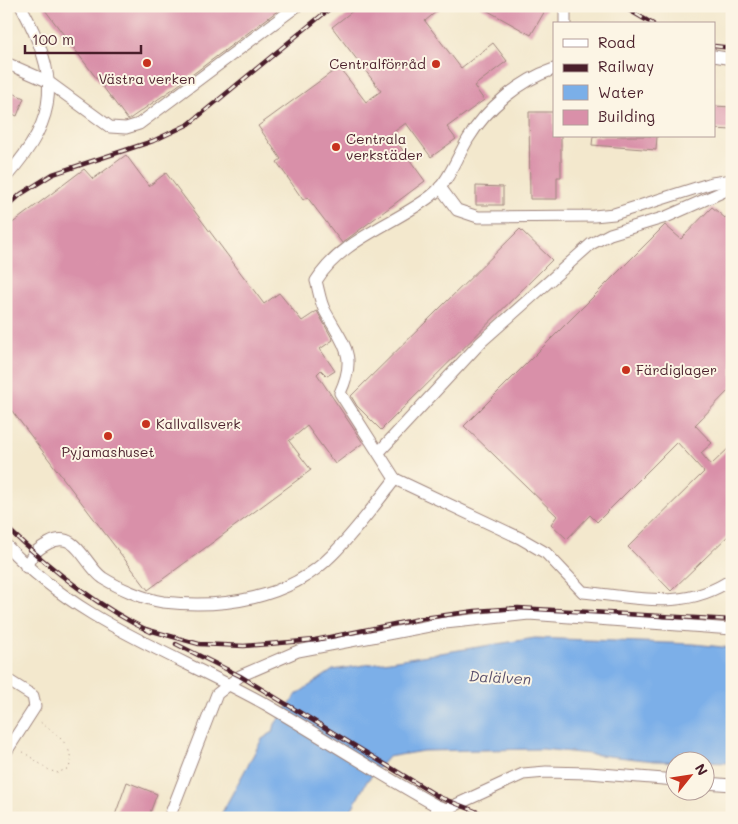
<svg xmlns="http://www.w3.org/2000/svg" width="738" height="824" font-family="Mali,sans-serif">
<style>
.water{fill:#7bafe8;stroke:#62678a}
.building{fill:#d990a9}
.lines{fill:none;stroke-linecap:round;stroke-linejoin:round}
.minor-casing{stroke:#9e847c;stroke-width:13}
.path{stroke:#9e847c;stroke-width:1;stroke-dasharray:1 4;stroke-linecap:butt}
.minor{stroke:#fff;stroke-width:11}
.rail-casing{stroke:#4a1f2b;stroke-width:4.5}
.rail{stroke:#fcf5e5;stroke-width:2.5;stroke-dasharray:8;stroke-linecap:butt}
.poi-dot{fill:#c8321e;stroke:#fcf5e5;stroke-width:2}
.labels{text-anchor:middle;stroke-width:4;stroke-linejoin:round;paint-order:stroke}
.poi-label{font-size:14px;fill:#4a1f2b;stroke:#fcf5e5;text-anchor:start}
.water-label{font-size:15px;font-style:italic;fill:#5b516d;stroke:#fcf5e5}
</style>
<rect width="100%" height="100%" fill="#fcf5e5"/>
<filter id="ink" filterUnits="userSpaceOnUse"><feTurbulence type="fractalNoise" baseFrequency=".02" numOctaves="2"/><feDisplacementMap in="SourceGraphic" scale="10" xChannelSelector="R" yChannelSelector="G"/><feConvolveMatrix kernelMatrix="1 2 1 2 8 2 1 2 1" color-interpolation-filters="sRGB"/></filter>
<filter id="wash" filterUnits="userSpaceOnUse"><feTurbulence type="fractalNoise" baseFrequency=".0096" numOctaves="4" result="noise"/><feDisplacementMap in="SourceGraphic" scale="20" xChannelSelector="R" yChannelSelector="G"/><feGaussianBlur stdDeviation="1.12" result="paint"/><feColorMatrix in="noise" values="0 0 0 0 0 0 0 0 0 0 0 0 0 0 0 0 0 1.4 0 .05"/><feComposite in="paint" operator="in"/></filter>
<g filter="url(#wash)">
<rect width="100%" height="100%" fill="#f3e8cd"/>
<path class="water" d="M535,638L694,644L732,648V763L655,761L542,749L423,751L388,757L367,781L347,818H219L262,739L273,732L275,724L297,694L333,670Z"/>
<g id="blocks">
<g class="building">
<path d="M42,6H284L177,86L128,120Z"/>
<path d="M359,6H443L425,21L461,68L493,43L507,61L474,86L484,100L447,127L456,139L431,157L406,123L391,134L425,181L342,243L307,197L303,200L277,162L281,159L258,126L339,67L366,102L381,91L332,27Z"/>
<path d="M479,6H540L546,9L531,35Z"/>
<path d="M6,90L24,98L17,116L6,111Z"/>
<path d="M714,106L732,107V130L714,129Z"/>
<path d="M529,112H554V136H561V177H557V199H530Z"/>
<path d="M593,136H657L656,150L592,145Z"/>
<path d="M126,155L149,186L166,173L264,304L279,293L302,321L317,311L333,340L320,349L335,371L327,376L321,370L317,374L363,443L335,464L307,426L289,441L311,470L148,590L6,403V243L10,239L6,234V228L84,169L93,179Z"/>
<path d="M476,186L503,187V205H476Z"/>
<path d="M712,207L725,218L732,211V387L695,425L712,443L701,453L711,465L732,445V532L671,591L628,547L704,472L677,442L597,522L590,515L567,539L551,524L557,516L464,426L665,225L681,239Z"/>
<path d="M520,229L552,260L381,430L357,406L351,396Z"/>
<path d="M127,782L157,794L148,818H114Z"/>
</g>
</g>
</g>
<g filter="url(#ink)">
<use href="#blocks" fill-opacity="0" stroke="#9e847c" stroke-width="1"/>
<g class="lines">
<defs>
<g id="minor">
<path d="M565,6V24"/>
<path d="M714,56L732,59"/>
<path d="M6,63L47,81L110,127L126,128L139,124L297,6"/>
<path d="M6,177C61,115 59,77 21,6"/>
<path d="M440,187L457,210L478,217L594,216L614,214L712,183L732,180"/>
<path d="M379,452L481,342L591,244L610,234L666,217L729,189L732,183"/>
<path d="M395,479L520,538L546,553L583,592C635,597 685,612 732,579"/>
<path d="M6,545C79,624 177,654 267,705C324,738 379,774 437,806L447,809L523,774L546,772L589,773L676,780"/>
<path d="M26,567C32,554 36,550 49,543C76,528 85,566 103,578C119,588 144,599 163,602C222,609 289,599 332,555C355,532 375,505 395,479L340,393C358,355 343,344 325,311C320,302 319,291 316,281C342,239 393,225 431,196C449,182 456,159 468,139C486,109 520,80 554,69"/>
<path d="M6,679L33,696L35,707L6,752"/>
<path d="M706,783L732,785"/>
<path d="M169,818L217,694L240,676L298,651L445,623L529,614L732,629"/>
<path d="M433,818L437,806"/>
</g>
</defs>
<use href="#minor" class="minor-casing"/>
<path class="path" d="M19,749L49,770L57,773L69,768C76,745 55,734 39,721"/>
<use href="#minor" class="minor"/>
<defs>
<g id="rail">
<path d="M622,6L653,24"/>
<path d="M714,46L732,48"/>
<path d="M6,208L21,194L53,174L153,141L189,124L333,6"/>
<path d="M6,527C49,568 98,607 151,632"/>
<path d="M145,629L199,644L244,646L315,640L424,618L475,611L518,608L732,620"/>
<path d="M176,644L240,676L439,797L493,818"/>
</g>
</defs>
<use href="#rail" class="rail-casing"/>
<use href="#rail" class="rail"/>
</g>
</g>
<g class="poi-dot">
<circle cx="147" cy="63" r="5"/>
<circle cx="436" cy="64" r="5"/>
<circle cx="336" cy="147" r="5"/>
<circle cx="626" cy="370" r="5"/>
<circle cx="146" cy="424" r="5"/>
<circle cx="108" cy="436" r="5"/>
</g>
<g class="labels">
<g class="poi-label">
<text x="426" y="69" text-anchor="end">Centralförråd</text>
<text x="147" y="84" text-anchor="middle">Västra verken</text>
<text x="346" y="144">Centrala<tspan x="346" dy="16">verkstäder</tspan></text>
<text x="636" y="375">Färdiglager</text>
<text x="156" y="429">Kallvallsverk</text>
<text x="108" y="457" text-anchor="middle">Pyjamashuset</text>
</g>
<g class="water-label">
<text transform="translate(500 678) rotate(3)" y="5">Dalälven</text>
</g>
</g>
<rect width="738" height="824" fill="none" stroke="#fcf5e5" stroke-width="25"/>
<rect x="553" y="22" width="162" height="115" fill="#fcf5e5" stroke="#b59f9b"/>
<rect x="563" y="39" width="25" height="8" fill="#ffffff" stroke="#b59f9b"/>
<text x="598" y="48" font-size="15" fill="#4a1f2b">Road</text>
<rect x="563" y="64" width="25" height="8" fill="#4a1f2b" stroke="#b59f9b"/>
<text x="598" y="72" font-size="15" fill="#4a1f2b">Railway</text>
<rect x="563" y="85" width="25" height="15" fill="#7bafe8" stroke="#b59f9b"/>
<text x="598" y="98" font-size="15" fill="#4a1f2b">Water</text>
<rect x="563" y="110" width="25" height="15" fill="#d990a9" stroke="#b59f9b"/>
<text x="598" y="122" font-size="15" fill="#4a1f2b">Building</text>
<g transform="translate(690 776) rotate(60)"><circle r="24" fill="#fcf5e5" stroke="#b59f9b"/>
<path d="M0-4L9 19L0 12L-9 19Z" fill="#c8321e"/>
<text y="-8" font-size="14" font-weight="bold" text-anchor="middle" fill="#4a1f2b">N</text>
</g>
<path d="M25 45v8h116v-8" fill="none" stroke="#4a1f2b" stroke-width="2.5"/>
<text x="32" y="45" font-size="15" fill="#4a1f2b" stroke="#fcf5e5" stroke-width="4" paint-order="stroke">100 m</text>
</svg>
